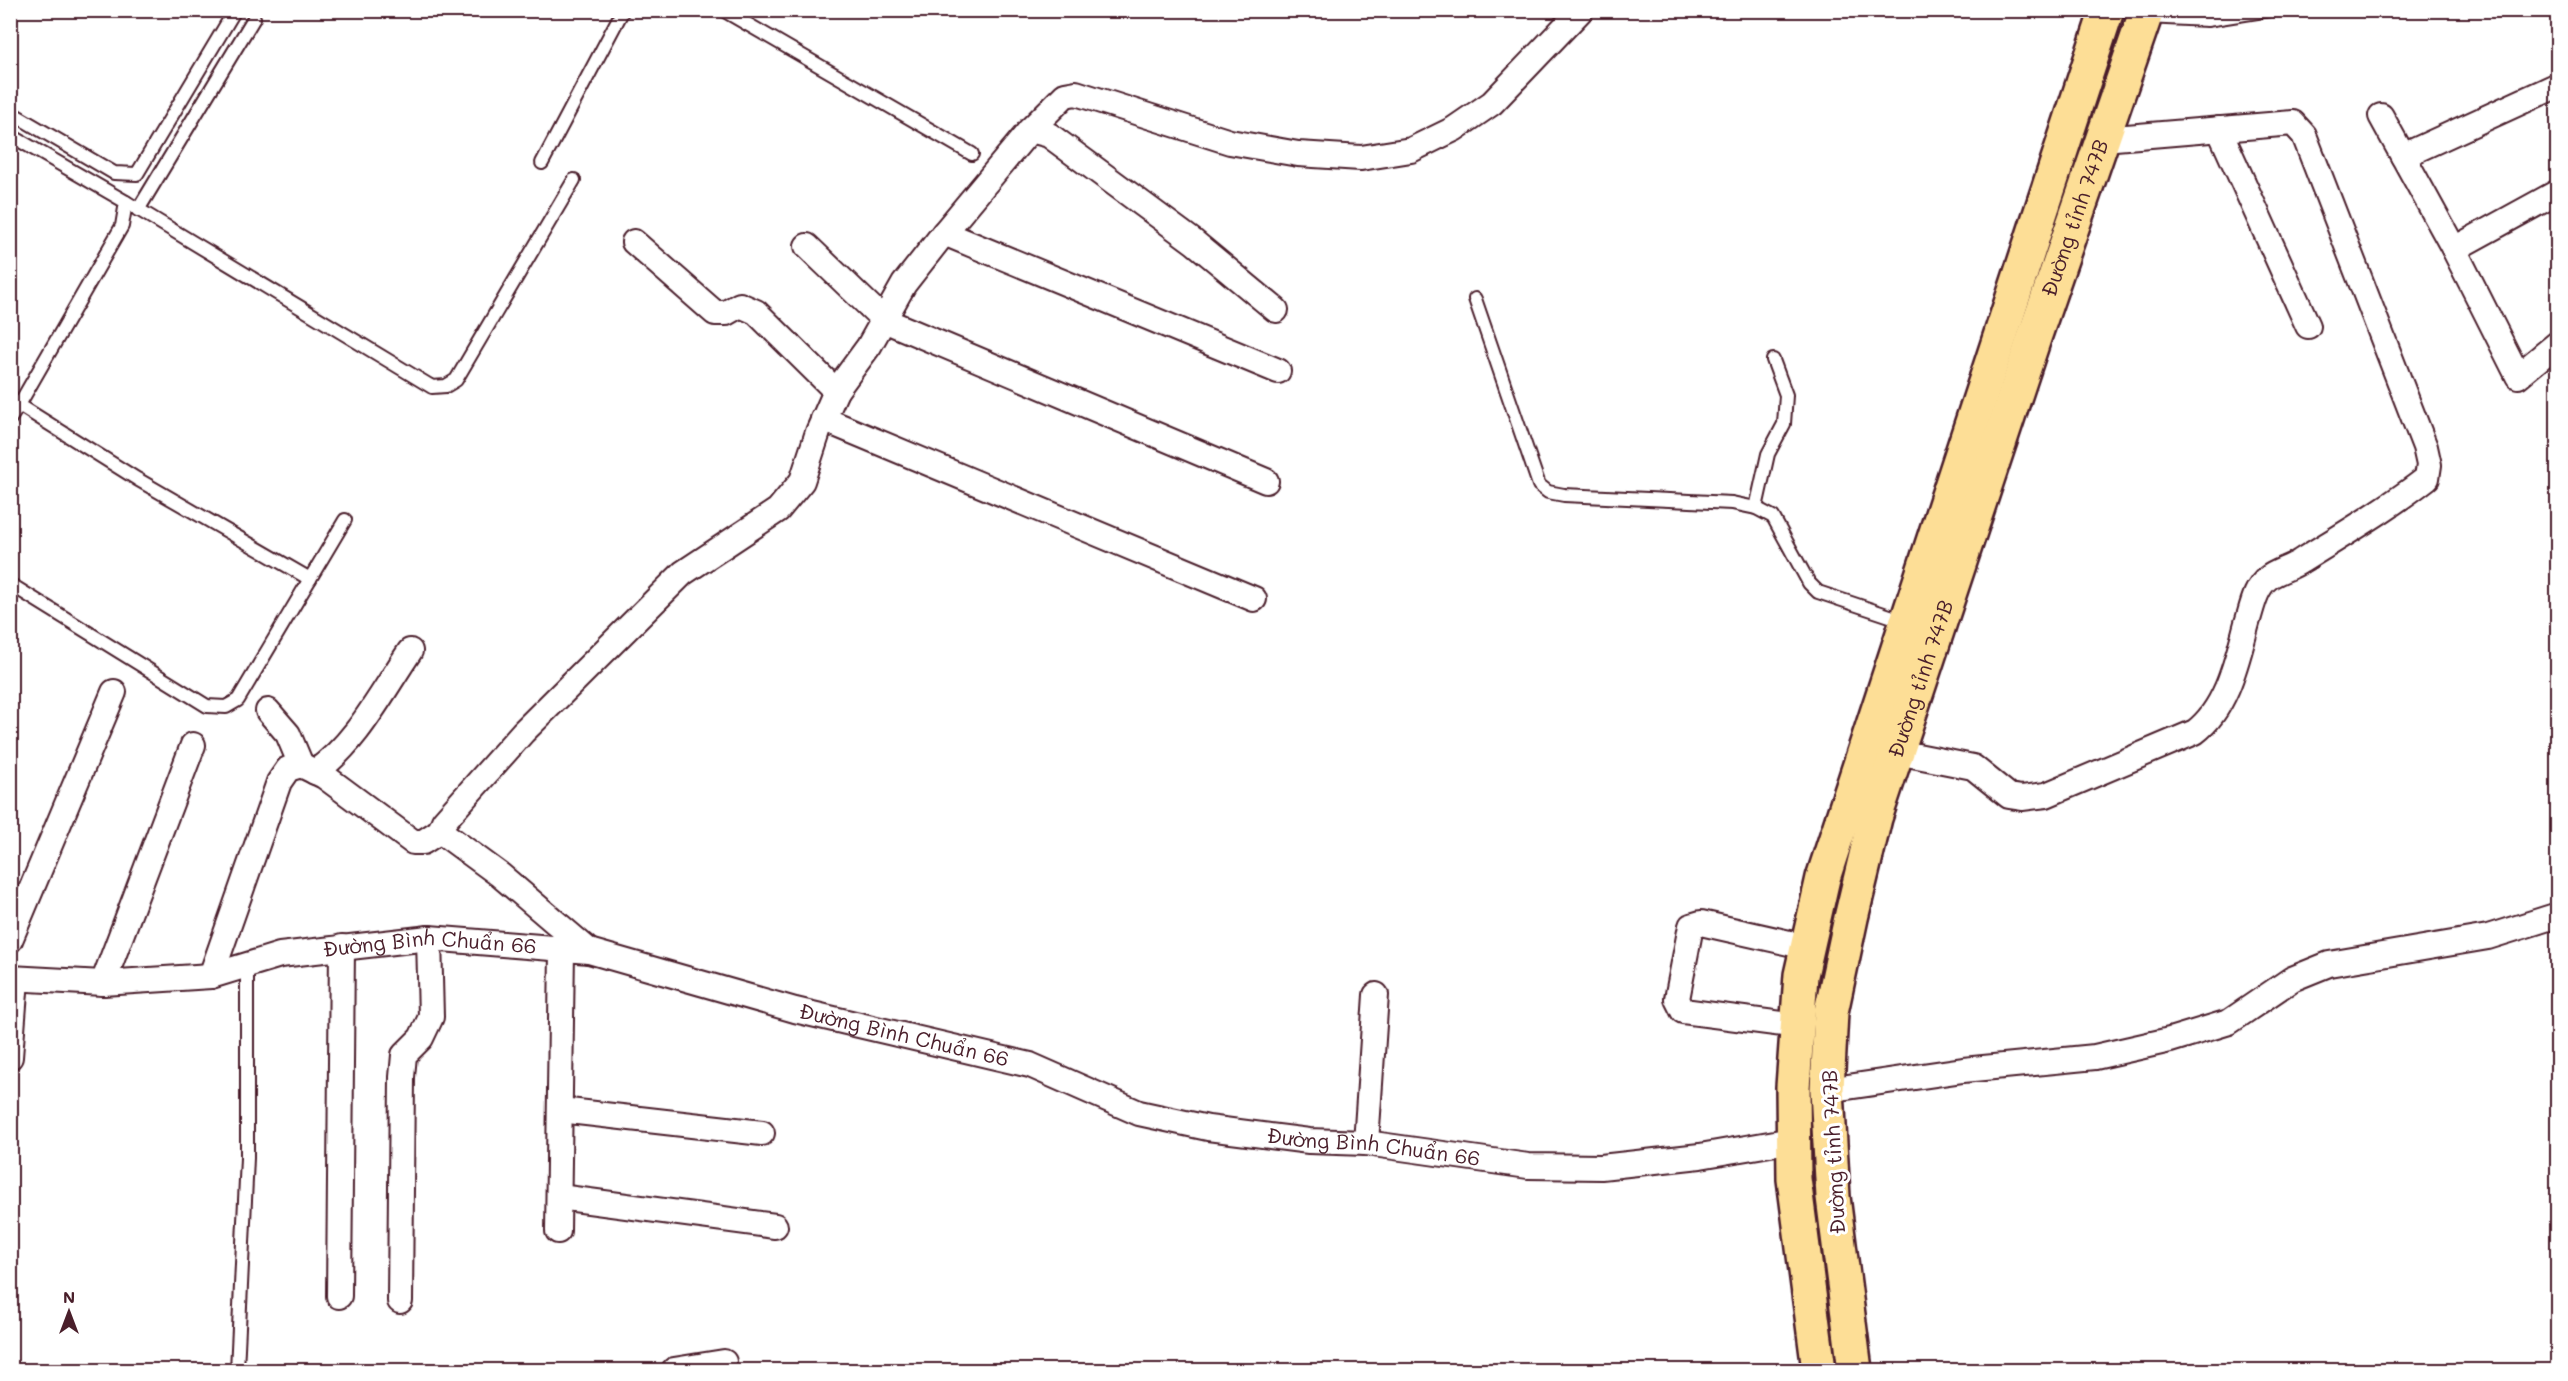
<svg xmlns="http://www.w3.org/2000/svg" width="2568" height="1381" font-family="Mali,sans-serif">
<style>
.lines{fill:none;stroke-linecap:round;stroke-linejoin:round}
.lane-casing{stroke:#4a1f2b;stroke-width:16}
.street-casing{stroke:#4a1f2b;stroke-width:28}
.primary-casing{stroke:#4a1f2b;stroke-width:38}
.lane{stroke:#fff;stroke-width:12}
.street{stroke:#fff;stroke-width:24}
.primary{stroke:#fdde96;stroke-width:33}
.labels{text-anchor:middle;stroke-width:6;stroke-linejoin:round;paint-order:stroke}
.street-label{font-size:21px;fill:#4a1f2b;stroke:#fff}
</style>
<rect width="100%" height="100%" fill="#fff"/>
<filter id="ink" filterUnits="userSpaceOnUse"><feTurbulence type="fractalNoise" baseFrequency=".0167" numOctaves="2"/><feDisplacementMap in="SourceGraphic" scale="12" xChannelSelector="R" yChannelSelector="G"/><feConvolveMatrix kernelMatrix="1 2 1 2 8 2 1 2 1" color-interpolation-filters="sRGB"/></filter>
<g filter="url(#ink)">
<g class="lines">
<defs>
<g id="lane">
<path d="M723,10L972,154"/>
<path d="M2146,17L2207,20L2270,10"/>
<path d="M10,112L114,173L137,174L235,10"/>
<path d="M10,135L126,202L122,226L19,405L10,401"/>
<path d="M542,163L623,10"/>
<path d="M126,202L432,387L446,386L456,380L574,180"/>
<path d="M138,210L254,18"/>
<path d="M1475,299L1539,485L1548,492L1564,495L1732,503L1756,508L1773,517L1809,583L1818,592L1905,621"/>
<path d="M10,419L19,405L137,479L310,579"/>
<path d="M1756,508L1768,454L1784,424L1786,395L1773,360"/>
<path d="M10,584L207,706L226,707L238,700L345,520"/>
<path d="M237,1370L247,1158V966"/>
</g>
<g id="street">
<path d="M2381,116L2454,249L2518,376L2558,343"/>
<path d="M2219,129L2308,326"/>
<path d="M1030,130L1065,95L1076,93L1230,142L1298,154L1361,158L1411,150L1454,129L1492,103L1581,10"/>
<path d="M2403,156L2558,85"/>
<path d="M944,233L1278,371"/>
<path d="M634,242L715,313H726L740,305L756,312L836,391"/>
<path d="M807,246L884,320L1266,481"/>
<path d="M2454,249L2558,192"/>
<path d="M823,419L1254,599"/>
<path d="M268,711L288,734L301,765"/>
<path d="M1897,752L1973,767L2009,796L2022,798L2046,795L2195,732C2227,708 2237,660 2247,623C2252,608 2255,588 2268,578C2277,571 2291,568 2301,561C2344,534 2387,509 2427,478L2429,465L2425,447L2304,135L2293,123L2103,139"/>
<path d="M315,772C357,743 382,692 410,651"/>
<path d="M10,940L114,692"/>
<path d="M589,951L500,875L440,831L444,821L523,732L683,573L778,510L802,481L818,432L836,391L869,346L904,284L944,233L1030,130L1049,135L1194,242L1276,310"/>
<path d="M211,976L279,782L288,769L301,765L324,776L413,842H423L440,831"/>
<path id="s1" d="M10,978L103,983L211,976L280,955L429,938L589,951L795,1010L1030,1065L1139,1113L1208,1128L1309,1141L1366,1143L1528,1166L1601,1167L1700,1156L1793,1140"/>
<path d="M103,983L193,745"/>
<path d="M1798,1026L1683,1011L1677,999L1691,926L1701,923L1807,947"/>
<path d="M10,1057L16,979"/>
<path d="M1827,1090L1963,1070L2095,1057L2170,1040L2229,1022L2292,979L2329,964L2488,937L2558,915"/>
<path d="M560,1110L762,1133"/>
<path d="M1366,1143L1376,995"/>
<path d="M559,1197L775,1226"/>
<path d="M558,1231L562,950"/>
<path d="M339,1296L342,947"/>
<path d="M400,1301L402,1077L404,1055L421,1038L431,1017L429,938"/>
<path d="M674,1370L724,1362"/>
</g>
<g id="primary">
<path d="M1819,1370L1794,1179L1793,1087L1801,975L1823,878L2107,10"/>
<path id="s2" d="M1855,1370L1833,1197L1827,1090L1831,1012L1851,918L1875,818L2035,335L2147,10"/>
</g>
</defs>
<use href="#lane" class="lane-casing"/>
<use href="#street" class="street-casing"/>
<use href="#primary" class="primary-casing"/>
<use href="#lane" class="lane"/>
<use href="#street" class="street"/>
<use href="#primary" class="primary"/>
</g>
</g>
<g class="labels">
<g class="street-label">
<text dy="7" stroke="none"><textPath href="#s2" startOffset="1191">Đường tỉnh 747B</textPath></text>
<text dy="7" stroke="none"><textPath href="#s2" startOffset="705">Đường tỉnh 747B</textPath></text>
<text dy="7" stroke="none"><textPath href="#s1" startOffset="424">Đường Bình Chuẩn 66</textPath></text>
<text dy="7" stroke="none"><textPath href="#s1" startOffset="910">Đường Bình Chuẩn 66</textPath></text>
<text dy="7" stroke="none"><textPath href="#s1" startOffset="1396">Đường Bình Chuẩn 66</textPath></text>
<text transform="translate(1834 1152) rotate(-93)" y="7">Đường tỉnh 747B</text>
</g>
</g>
<rect width="2568" height="1381" fill="none" stroke="#fff" stroke-width="36"/>
<rect x="18" y="18" width="2532" height="1345" fill="none" stroke="#4a1f2b" stroke-width="2" filter="url(#ink)"/>
<g transform="translate(69 1312)" stroke="#ffffff" stroke-width="4.5" paint-order="stroke">
<path d="M0-4.5L10 22L0 15L-10 22Z" fill="#4a1f2b"/>
<text y="-9" font-size="16" font-weight="bold" text-anchor="middle" fill="#4a1f2b">N</text>
</g>
</svg>
